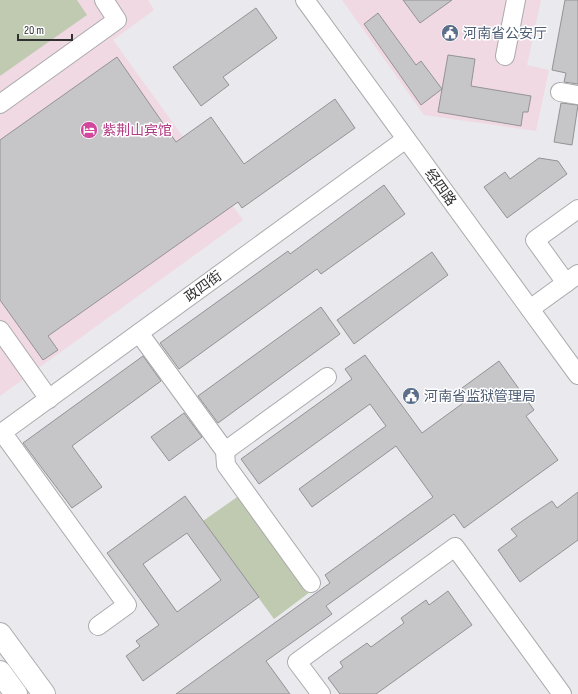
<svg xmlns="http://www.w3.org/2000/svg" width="578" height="694" font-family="'Sofia Sans Condensed','Noto Sans SC',sans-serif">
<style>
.commercial{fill:#f1d9e3}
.green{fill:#bfcab1}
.building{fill:#c6c5c8;stroke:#939295;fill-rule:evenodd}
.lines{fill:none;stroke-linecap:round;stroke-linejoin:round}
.minor-casing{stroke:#abaaad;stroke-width:20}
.major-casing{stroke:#abaaad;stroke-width:24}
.minor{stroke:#fff;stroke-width:18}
.major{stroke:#fff;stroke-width:22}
.labels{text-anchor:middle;stroke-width:3;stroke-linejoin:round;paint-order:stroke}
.service-label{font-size:14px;fill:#4e5e75;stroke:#fff;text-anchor:start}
.hotel-label{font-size:14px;fill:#b23c85;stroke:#fff;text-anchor:start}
.street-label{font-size:14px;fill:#313132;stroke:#fff}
</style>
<rect width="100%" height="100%" fill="#eae9ed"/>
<g class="commercial">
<path d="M0,0H148L154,10L113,40L243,220L0,396Z"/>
<path d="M342,0H541L527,65L549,70L536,131L424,115Z"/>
</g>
<g class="green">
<path d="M0,0H77L87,15L0,76Z"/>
<path d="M240,495L310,592L274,619L203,521Z"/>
</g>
<g class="building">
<path d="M403,0H452L420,23Z"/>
<path d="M565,0H578V84L564,82L566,73L552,70Z"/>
<path d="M256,8L277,38L223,77L229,85L201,106L173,67Z"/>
<path d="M378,13L416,65L421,61L442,89L448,55L475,59L471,86L531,96L528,112H523L521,126L438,112L442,89L421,105L364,24Z"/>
<path d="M117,57L176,142L211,117L244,164L335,99L355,128L242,208L238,202L48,336L58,350L43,360L0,300V140Z"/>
<path d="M561,103L578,105L572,145L554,142Z"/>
<path d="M539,158L558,161L567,174L507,218L484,187L505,172L510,179Z"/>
<path d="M384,185L405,214L321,274L317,269L179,369L160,343L288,251L290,254Z"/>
<path d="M432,252L448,275L354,344L337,320Z"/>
<path d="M321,307L340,334L218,423L198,396Z"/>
<path d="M365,355L422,433L470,398L462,388L499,361L534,410L526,416L558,460L464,528L454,514L326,606L332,614L266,661L290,694H176L330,583L325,575L433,497L396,446L312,507L299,489L386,426L370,404L259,484L241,459L352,379L345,369Z"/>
<path d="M143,356L161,381L72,446L102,487L72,508L23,443Z"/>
<path d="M184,413L202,437L169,461L151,437Z"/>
<path d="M578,492V540L520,582L498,550L517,536L511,529L528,517L552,501L557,508Z"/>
<path d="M185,496L259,597L143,681L126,656L140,646L136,641L159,625L107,553ZM187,533L221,580L177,612L143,564Z"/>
<path d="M448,591L472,625L376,694H340L328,678L343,667L340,662L367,643L371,647L404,623L401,618L426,600L429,605Z"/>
</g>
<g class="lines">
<defs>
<g id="minor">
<path d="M305,0L578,375"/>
<path d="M505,56L516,0"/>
<path d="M560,92L578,95"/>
<path d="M0,104L117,20L104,0"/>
<path d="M566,283L535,240L578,209"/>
<path d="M530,309L578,274"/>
<path d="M0,330L49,399"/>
<path d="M139,333L225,451L226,465L311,583"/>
<path d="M2,432L127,605L98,626"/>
<path d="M0,434L406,139"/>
<path d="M225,451L327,377"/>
<path d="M321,694L297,662L455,547L562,694"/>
</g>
<g id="major">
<path d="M0,634L44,694"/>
<path d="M0,672L16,694"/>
</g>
</defs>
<use href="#minor" class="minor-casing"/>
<use href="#major" class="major-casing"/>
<use href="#minor" class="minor"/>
<use href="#major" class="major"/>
</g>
<defs>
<symbol id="civic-disc" viewBox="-11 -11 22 22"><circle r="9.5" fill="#5c6f8a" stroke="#fff"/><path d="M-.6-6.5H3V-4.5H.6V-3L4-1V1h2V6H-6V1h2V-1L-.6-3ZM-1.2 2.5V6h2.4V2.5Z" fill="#fff"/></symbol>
<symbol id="hotel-disc" viewBox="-11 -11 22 22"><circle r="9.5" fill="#d1479c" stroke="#fff"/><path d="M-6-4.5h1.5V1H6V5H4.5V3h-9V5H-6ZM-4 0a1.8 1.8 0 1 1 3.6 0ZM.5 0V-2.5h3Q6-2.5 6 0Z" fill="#fff"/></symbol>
</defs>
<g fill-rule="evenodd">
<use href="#civic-disc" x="440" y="23" width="20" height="20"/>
<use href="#hotel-disc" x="79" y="120" width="20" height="20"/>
<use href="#civic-disc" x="401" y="386" width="20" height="20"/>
</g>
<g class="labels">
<g class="service-label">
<text x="463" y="38">河南省公安厅</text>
<text x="424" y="401">河南省监狱管理局</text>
</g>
<g class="hotel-label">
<text x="102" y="135">紫荆山宾馆</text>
</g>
<g class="street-label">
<text transform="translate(441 187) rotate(54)" y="5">经四路</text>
<text transform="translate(203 286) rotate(-36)" y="5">政四街</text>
</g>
</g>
<path d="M18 34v6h54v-6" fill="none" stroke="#313132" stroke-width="2"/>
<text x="24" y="34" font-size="12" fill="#313132" stroke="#ffffff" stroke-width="3" paint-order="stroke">20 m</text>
</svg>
